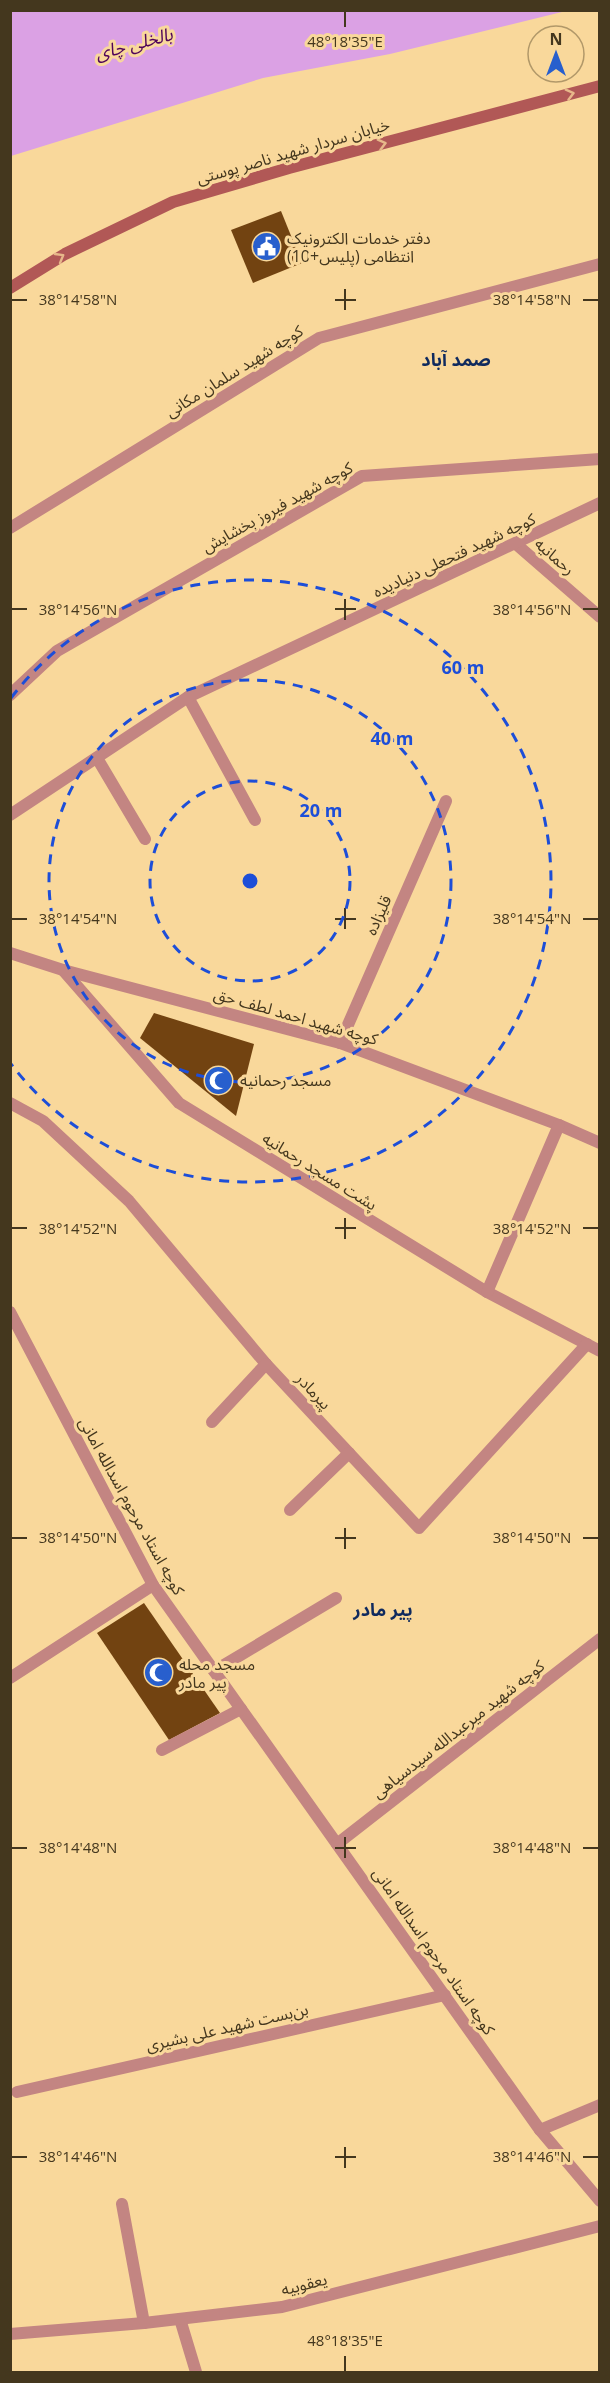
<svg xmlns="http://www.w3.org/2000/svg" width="610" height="2383" font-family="'Open Sans','Noto Sans Arabic',sans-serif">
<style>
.water{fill:#dba1e4}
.building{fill:#724311}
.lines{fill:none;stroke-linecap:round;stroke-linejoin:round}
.street{stroke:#c38582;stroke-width:12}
.secondary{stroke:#b15856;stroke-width:12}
.oneway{stroke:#e7b88a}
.ticks{fill:none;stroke:#44371e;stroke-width:2}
.ring{fill:none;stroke:#1d4ed8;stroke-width:3;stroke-dasharray:10 8}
.labels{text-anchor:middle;stroke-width:6;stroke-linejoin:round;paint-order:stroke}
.street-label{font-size:16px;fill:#44371e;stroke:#f9d89b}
.poi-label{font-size:16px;fill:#44371e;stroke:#f9d89b;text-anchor:start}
.water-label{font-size:18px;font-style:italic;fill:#4f0459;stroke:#f9d89b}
.neighbourhood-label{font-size:18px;font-weight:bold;fill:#0f2a5e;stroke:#f9d89b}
.ticks-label{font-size:15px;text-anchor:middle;fill:#44371e;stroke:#f9d89b;stroke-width:6;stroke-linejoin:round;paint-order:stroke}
.centre{fill:#1d4ed8;stroke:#f9d89b;stroke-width:3}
.ring-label{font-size:18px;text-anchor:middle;font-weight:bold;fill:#1d4ed8;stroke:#f9d89b;stroke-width:6;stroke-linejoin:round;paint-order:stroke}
</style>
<rect width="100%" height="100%" fill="#f9d89b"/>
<path class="water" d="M11,10H566V11L390,54L263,78L11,156Z"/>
<g class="building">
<path d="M281,211L302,263L253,283L231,230Z"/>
<path d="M154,1013L254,1044L236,1116L140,1038Z"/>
<path d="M144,1603L220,1713L169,1740L97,1633Z"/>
</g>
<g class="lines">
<g class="street">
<path d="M10,528L319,338L600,264"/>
<path d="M516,544L600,617"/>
<path d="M10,695L57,651L362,476L600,459"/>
<path d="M188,697L255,820"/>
<path d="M97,758L145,839"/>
<path d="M10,815L188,697L600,503"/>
<path d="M10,953L63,970L340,1043L559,1125L600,1143"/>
<path d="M63,970L179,1103L487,1292L600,1351"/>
<path d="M340,1043L446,801"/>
<path d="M10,1103L43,1121L129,1201L266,1364L419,1528L587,1344"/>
<path d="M487,1292L559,1125"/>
<path d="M10,1312L153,1585L540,2130L600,2201"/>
<path d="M212,1422L266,1364"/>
<path d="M290,1510L349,1453"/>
<path d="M214,1671L336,1598"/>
<path d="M10,1678L153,1585"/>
<path d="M162,1750L241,1709"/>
<path d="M337,1844L600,1639"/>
<path d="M17,2092L445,1995"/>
<path d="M540,2130L600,2105"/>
<path d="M122,2204L144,2323"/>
<path d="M180,2319L196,2372"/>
<path d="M10,2334L144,2323L282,2307L600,2226"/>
</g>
<path class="secondary" d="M10,288L65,254L173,202L289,168L600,86"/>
</g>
<defs><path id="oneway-chevron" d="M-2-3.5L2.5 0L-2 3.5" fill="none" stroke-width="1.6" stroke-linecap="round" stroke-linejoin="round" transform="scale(1.5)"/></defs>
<g class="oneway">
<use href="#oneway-chevron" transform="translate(570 94) rotate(-15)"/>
<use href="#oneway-chevron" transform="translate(382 144) rotate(-15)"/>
<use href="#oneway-chevron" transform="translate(60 257) rotate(-30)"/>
</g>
<path class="ticks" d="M345,12V27M345,289V310M12,300H27M335,300H356M583,300H598M345,599V620M12,609H27M335,609H356M583,609H598M345,908V929M12,919H27M335,919H356M583,919H598M345,1218V1239M12,1228H27M335,1228H356M583,1228H598M345,1528V1549M12,1538H27M335,1538H356M583,1538H598M345,1837V1858M12,1848H27M335,1848H356M583,1848H598M345,2147V2168M12,2157H27M335,2157H356M583,2157H598M345,2356V2371"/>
<g class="ring">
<circle cx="250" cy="881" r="100"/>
<circle cx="250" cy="881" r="201"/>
<path d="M11 698A301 301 0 1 1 11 1064"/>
</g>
<defs>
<symbol id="civic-disc" viewBox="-11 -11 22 22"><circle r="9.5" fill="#285fcd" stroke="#f9d89b"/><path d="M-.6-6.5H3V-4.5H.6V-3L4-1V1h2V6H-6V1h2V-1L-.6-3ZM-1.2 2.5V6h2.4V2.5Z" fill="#fff"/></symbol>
<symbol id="mosque-disc" viewBox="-11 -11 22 22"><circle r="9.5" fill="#285fcd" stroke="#f9d89b"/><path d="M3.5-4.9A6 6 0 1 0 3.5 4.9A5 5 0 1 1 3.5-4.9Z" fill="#fff"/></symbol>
</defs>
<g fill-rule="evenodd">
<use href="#civic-disc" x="250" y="230" width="33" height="33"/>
<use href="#mosque-disc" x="202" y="1064" width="33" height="33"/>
<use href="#mosque-disc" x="142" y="1656" width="33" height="33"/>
</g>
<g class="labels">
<g class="street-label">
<text transform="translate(293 151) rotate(-16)" y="6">خیابان سردار شهید ناصر پوستی</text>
<text transform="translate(234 371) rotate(-32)" y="6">کوچه شهید سلمان مکانی</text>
<text transform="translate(277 507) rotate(-29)" y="6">کوچه شهید فیروز بخشایش</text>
<text transform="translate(454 555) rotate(-25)" y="6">کوچه شهید فتحعلی دنیادیده</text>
<text transform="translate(555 556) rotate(41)" y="6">رحمانیه</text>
<text transform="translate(378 915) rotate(-66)" y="6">قلیزاده</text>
<text transform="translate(296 1016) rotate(16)" y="6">کوچه شهید احمد لطف حق</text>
<text transform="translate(320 1171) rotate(32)" y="6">پشت مسجد رحمانیه</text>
<text transform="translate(314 1391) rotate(47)" y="6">پیرمادر</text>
<text transform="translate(132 1506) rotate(61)" y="6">کوچه استاد مرحوم اسدالله امانی</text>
<text transform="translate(458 1729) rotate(-38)" y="6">کوچه شهید میرعبدالله سیدسیاهی</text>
<text transform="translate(434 1951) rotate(55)" y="6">کوچه استاد مرحوم اسدالله امانی</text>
<text transform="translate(227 2027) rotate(-13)" y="6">بن‌بست شهید علی بشیری</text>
<text transform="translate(304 2284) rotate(-14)" y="6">یعقوبیه</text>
</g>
<g class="poi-label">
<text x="287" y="244">دفتر خدمات الکترونیک<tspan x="287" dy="18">انتظامی (پلیس+10)</tspan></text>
<text x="240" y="1086">مسجد رحمانیه</text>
<text x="179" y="1670">مسجد محله<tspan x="179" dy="18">پیر مادر</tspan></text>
</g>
<g class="water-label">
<text transform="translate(134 44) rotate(-15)" y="6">بالخلی چای</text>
</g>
<g class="neighbourhood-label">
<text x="456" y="366">صمد آباد</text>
<text x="383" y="1616">پیر مادر</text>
</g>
</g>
<g class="ticks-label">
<text x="345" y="47">48°18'35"E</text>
<text x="78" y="305">38°14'58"N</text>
<text x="532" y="305">38°14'58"N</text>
<text x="78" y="615">38°14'56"N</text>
<text x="532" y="615">38°14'56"N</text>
<text x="78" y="924">38°14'54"N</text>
<text x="532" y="924">38°14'54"N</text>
<text x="78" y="1234">38°14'52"N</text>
<text x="532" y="1234">38°14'52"N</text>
<text x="78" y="1543">38°14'50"N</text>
<text x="532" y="1543">38°14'50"N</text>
<text x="78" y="1853">38°14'48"N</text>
<text x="532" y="1853">38°14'48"N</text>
<text x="78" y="2162">38°14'46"N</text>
<text x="532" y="2162">38°14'46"N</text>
<text x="345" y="2346">48°18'35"E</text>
</g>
<circle cx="250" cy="881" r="9" class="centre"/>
<g class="ring-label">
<text x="463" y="674">60 m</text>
<text x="392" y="745">40 m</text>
<text x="321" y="817">20 m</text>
</g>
<rect width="610" height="2383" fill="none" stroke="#44371e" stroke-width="24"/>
<g transform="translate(556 54)"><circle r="28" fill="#f9d89b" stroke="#b19869" stroke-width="1.5"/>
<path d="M0-4.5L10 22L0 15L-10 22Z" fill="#285fcd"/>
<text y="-9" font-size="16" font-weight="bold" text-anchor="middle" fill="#44371e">N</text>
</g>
</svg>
